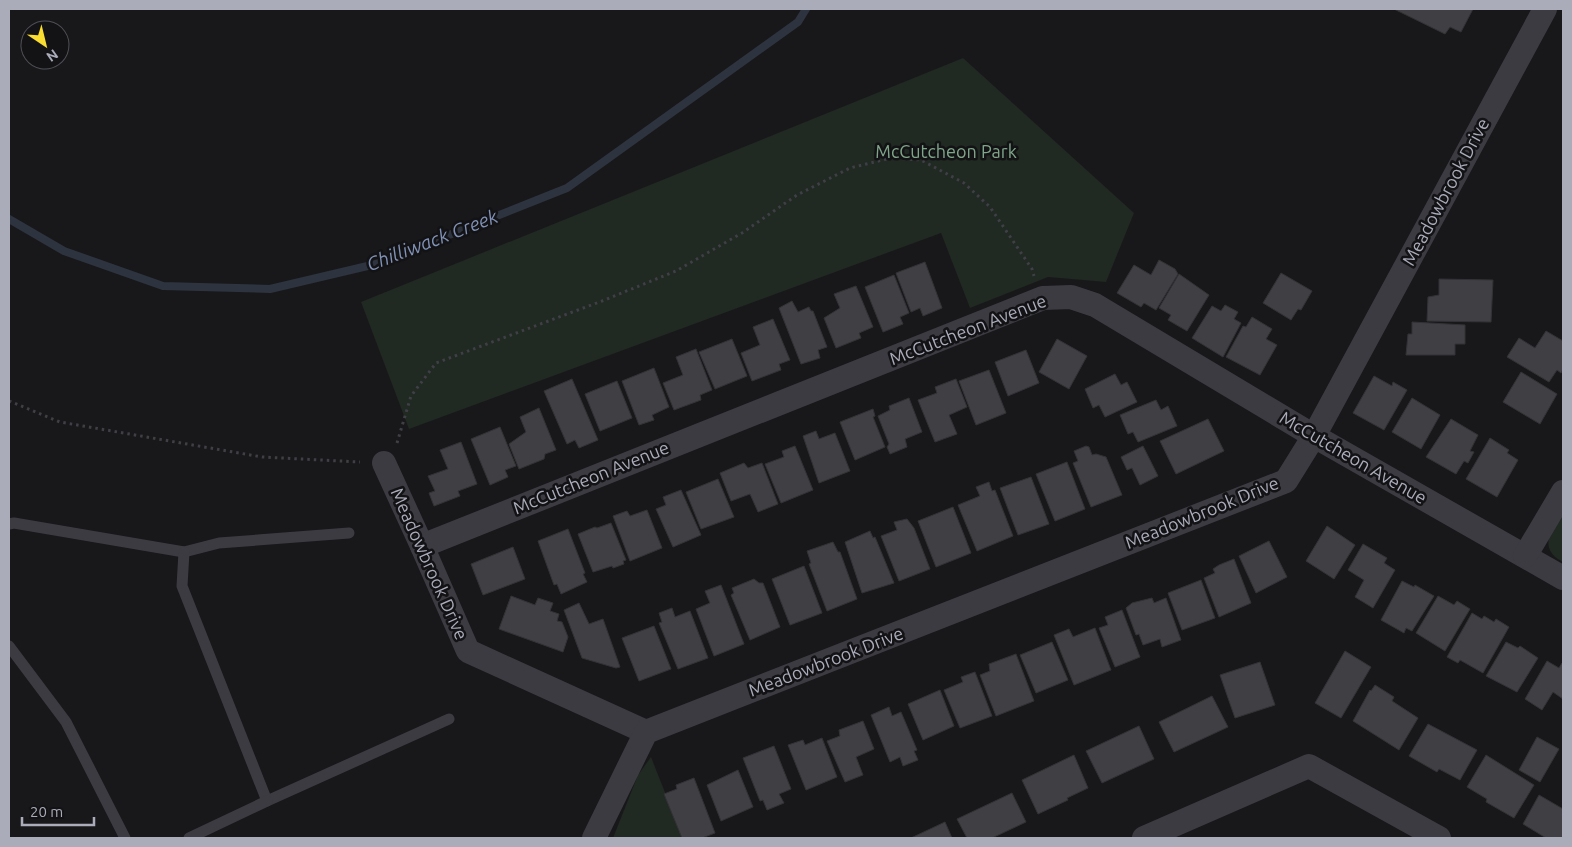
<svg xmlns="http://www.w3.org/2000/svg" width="1572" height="847" font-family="Ubuntu,sans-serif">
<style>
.green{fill:#202922}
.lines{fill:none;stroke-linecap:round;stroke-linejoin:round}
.stream{stroke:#2d343f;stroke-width:8}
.building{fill:#404044;stroke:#333236}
.path{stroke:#3f3f46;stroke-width:3;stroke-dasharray:2.5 4;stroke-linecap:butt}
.service{stroke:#3b3b41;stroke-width:11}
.minor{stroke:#3b3b41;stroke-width:24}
.labels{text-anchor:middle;stroke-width:5;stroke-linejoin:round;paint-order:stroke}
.park-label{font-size:18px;fill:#80a68a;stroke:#131315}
.street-label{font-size:18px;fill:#aaacba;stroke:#131315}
.water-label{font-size:19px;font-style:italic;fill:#8092b7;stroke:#131315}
</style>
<rect width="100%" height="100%" fill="#18181a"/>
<g class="green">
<path d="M963,58L1134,213L1106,282L1048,277L970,308L941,233L409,429L361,302Z"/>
<path d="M1563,508V562C1536,548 1553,528 1563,508Z"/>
<path d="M651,757L683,838H613L638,775Z"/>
</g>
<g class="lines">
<path class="stream" d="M9,219L64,251L163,286L270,289L376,264L567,188L798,22L806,9"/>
</g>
<g class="building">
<path d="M1394,9H1473L1461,32L1450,27L1445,34Z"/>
<path d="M1159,260L1175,269L1178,274L1156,310L1144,303L1141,307L1117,293L1134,265L1151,275Z"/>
<path d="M925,262L942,308L923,316L920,308L911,312L896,273Z"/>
<path d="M1281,273L1312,291L1301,310L1298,309L1291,320L1263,303Z"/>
<path d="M1179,274L1209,295L1187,331L1168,320L1171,315L1159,308Z"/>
<path d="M894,275L909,313L900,317L903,324L883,332L865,287Z"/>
<path d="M1439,279L1493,280L1491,322L1427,321L1428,297L1439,295Z"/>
<path d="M856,286L873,327L859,333L861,338L836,348L824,318L840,308L834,294Z"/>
<path d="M792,301L798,312L809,307L811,311H813L827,347L818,350L820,358L801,364L779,308Z"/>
<path d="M1225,305L1238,312L1234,319L1241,323L1223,357L1192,338L1212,306L1221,311Z"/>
<path d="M1252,317L1272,329L1266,339L1277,345L1260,375L1226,357L1243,326L1246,327Z"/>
<path d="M773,319L790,360L779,364L781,370L752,381L741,353L760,345L753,327Z"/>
<path d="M1412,322L1465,325V344H1455V355H1406L1408,334H1412Z"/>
<path d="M1546,331L1563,341V369L1561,373L1557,370L1549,382L1507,357L1519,338L1535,348Z"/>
<path d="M732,339L747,376L715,389L699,352Z"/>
<path d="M1057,339L1087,356L1069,389L1039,372Z"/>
<path d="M696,349L712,390L700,395L701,400L674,410L663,383L683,375L676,357Z"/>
<path d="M1026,350L1039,383L1008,396L995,362Z"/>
<path d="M654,368L669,407L652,415L654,420L639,425L622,381Z"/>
<path d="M989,370L1006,413L976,425L959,381Z"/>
<path d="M1521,372L1557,394L1540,424L1503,402Z"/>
<path d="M1115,374L1121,385L1127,382L1137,402L1105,417L1099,405L1093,408L1085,389Z"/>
<path d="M1374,376L1392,386L1393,382L1407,390L1384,430L1353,413Z"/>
<path d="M572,379L598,440L579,448L575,440L567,444L544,391Z"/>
<path d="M956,379L967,407L949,415L957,434L935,442L918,400L937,393L935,387Z"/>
<path d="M617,381L632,418L600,431L585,394Z"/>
<path d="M909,398L922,432L905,439L907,447L890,454L887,447L889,444L878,416L890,410L889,406Z"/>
<path d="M1412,398L1440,415L1421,449L1392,432Z"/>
<path d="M1156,400L1161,410L1168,406L1177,426L1138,442L1133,432L1128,434L1120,415Z"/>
<path d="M539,408L556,450L545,454L544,459L519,469L509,444L526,432L520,417Z"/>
<path d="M873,409L875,416L873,417L885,447L855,460L840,422Z"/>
<path d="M1208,419L1224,451L1176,474L1160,441Z"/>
<path d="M1451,419L1478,435L1470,451L1474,452L1468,463L1464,461L1456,474L1426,457Z"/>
<path d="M500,427L516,466L505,470L508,477L490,485L471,439Z"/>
<path d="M816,431L819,439L835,433L850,471L819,483L803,436Z"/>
<path d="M1490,438L1509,450L1507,453L1518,460L1497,497L1466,479Z"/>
<path d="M461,442L477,484L458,491L460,496L434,506L429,493L435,491L428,476L448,469L440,450Z"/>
<path d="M795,446L813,490L781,503L765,464L784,457L782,451Z"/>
<path d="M1086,446L1089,447L1092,455L1096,454L1106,457L1122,495L1091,507L1073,463L1078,461L1074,451Z"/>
<path d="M1143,446L1158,476L1140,485L1132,468L1127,470L1121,457Z"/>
<path d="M1067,462L1085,509L1055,521L1036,474Z"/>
<path d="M744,463L748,468L762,463L778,504L758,512L750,494L731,501L720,473Z"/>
<path d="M1031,477L1049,524L1018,535L1000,488Z"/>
<path d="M718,479L734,517L701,529L686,492Z"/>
<path d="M989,482L992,491L995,490L1013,536L977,551L958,505L980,496L976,487Z"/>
<path d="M681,490L701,535L673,547L656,509L666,505L663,497Z"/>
<path d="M953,507L971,553L936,567L918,521Z"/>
<path d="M647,510L662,548L630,561L613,516L627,511L630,516Z"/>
<path d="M907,519L914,528L930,569L899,581L881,536L897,530L894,522Z"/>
<path d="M611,523L626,560L623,561L624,564L613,568L612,566L593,572L578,534L595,527L597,528Z"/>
<path d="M1327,526L1355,545L1334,579L1306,561Z"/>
<path d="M568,529L585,573L583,574L587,582L561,594L557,584L554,585L538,541Z"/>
<path d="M870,531L873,538L875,537L894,583L862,593L845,542Z"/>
<path d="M1269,541L1287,577L1256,593L1239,556Z"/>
<path d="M833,542L838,552H840L857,599L827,611L809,564L811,563L807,551Z"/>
<path d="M1363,544L1387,558L1384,563L1395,570L1373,608L1355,597L1364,580L1348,570Z"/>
<path d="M513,547L525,579L483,595L471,564Z"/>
<path d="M1234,559L1251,603L1219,617L1204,578L1215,573L1213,569L1219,565Z"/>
<path d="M804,566L822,613L790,625L772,579Z"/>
<path d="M754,579L759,583H763L780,627L750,640L731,595L734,593L732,588Z"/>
<path d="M1201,580L1215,618L1182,630L1168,593Z"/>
<path d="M1402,581L1414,587L1415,585L1434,596L1412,631L1406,628L1404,633L1381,620Z"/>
<path d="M721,585L744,644L714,656L696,609L710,603L705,591Z"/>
<path d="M511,596L535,605L538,598L553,603L550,611L559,614L557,621L562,622L568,637L563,652L499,629Z"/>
<path d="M1438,596L1454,605L1457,601L1470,609L1445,651L1416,633Z"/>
<path d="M1152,598L1154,603L1166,598L1181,640L1162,647L1160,639L1143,645L1139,634L1136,635L1126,608L1132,603Z"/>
<path d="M579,603L589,624L603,619L620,667L616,668L582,658L564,610Z"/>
<path d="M672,608L675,617L690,611L708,658L678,669L659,623L662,622L659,613Z"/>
<path d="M1122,610L1140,657L1115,667L1099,628L1108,625L1105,617Z"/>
<path d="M1472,613L1482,619L1484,616L1494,622L1496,619L1509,627L1483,673L1460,660L1458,663L1447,657Z"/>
<path d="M654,626L671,669L639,681L622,638Z"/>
<path d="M1095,628L1111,670L1074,685L1054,635L1069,629L1073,637Z"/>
<path d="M1052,642L1068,680L1036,693L1020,655Z"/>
<path d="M1506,642L1518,648L1520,646L1538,658L1517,692L1486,676Z"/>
<path d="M1345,651L1371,667L1341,718L1315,703Z"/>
<path d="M1016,654L1034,701L996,716L980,675L990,671L989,664Z"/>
<path d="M1547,661L1559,668L1562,663H1563V699L1553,692L1542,710L1525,699Z"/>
<path d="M1260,662L1275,705L1235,718L1220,675Z"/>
<path d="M975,672L992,716L960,728L944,690L963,682L961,677Z"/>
<path d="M1375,685L1394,697L1392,701L1418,718L1399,750L1353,721L1370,690L1371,691Z"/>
<path d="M940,690L954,726L923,740L908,704Z"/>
<path d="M1212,696L1228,727L1174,752L1159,722Z"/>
<path d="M889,707L892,716L901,712L917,750L914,751L918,760L903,766L900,757L890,762L871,715Z"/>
<path d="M863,721L874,749L856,757L863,775L845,782L827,741L840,736L839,730Z"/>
<path d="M1428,724L1477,750L1460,780L1439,769L1437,772L1409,756Z"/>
<path d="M1139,726L1154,759L1102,783L1086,751Z"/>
<path d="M1537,737L1559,749L1540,782L1519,770Z"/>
<path d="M822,738L837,777L806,790L788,745L803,740L805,745Z"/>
<path d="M774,746L791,789L779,794L784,803L767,810L763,800L760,801L743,758Z"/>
<path d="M1074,755L1088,788L1067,798L1068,800L1038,814L1022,780Z"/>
<path d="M1486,755L1534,785L1514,818L1486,802L1487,799L1467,787Z"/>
<path d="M738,770L753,807L721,821L707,785Z"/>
<path d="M694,778L715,833L702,838H682L664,794L677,789L676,785Z"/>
<path d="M1012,793L1026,822L992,838H967L957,819Z"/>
<path d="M1539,795L1563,809V838H1546L1523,824Z"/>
<path d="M945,822L952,838H911Z"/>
</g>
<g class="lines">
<g class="path">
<path d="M9,401L60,422L262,457L360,462"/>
<path d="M397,443L411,396L436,363L602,301L676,271L742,233L797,195L850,168L891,158L921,160L964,183L990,207L1032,269L1034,276"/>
</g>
<g class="service">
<path d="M9,524L14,523L184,552L219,543L349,533"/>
<path d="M184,552L182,586L267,801L449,719"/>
<path d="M9,646L66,722L125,838"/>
<path d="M189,838L267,801"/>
</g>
<g class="minor">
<path d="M384,463L422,546L468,651L646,732"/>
<path d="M422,546L1043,298L1071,297L1095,305L1314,436L1563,578"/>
<path d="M1525,556L1563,492"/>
<path d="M594,838L646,732L1286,481L1314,436L1545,9"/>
<path d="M1144,838L1309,766L1439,838"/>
</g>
</g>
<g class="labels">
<g class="park-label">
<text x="946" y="158">McCutcheon Park</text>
</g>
<g class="street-label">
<text transform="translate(1446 192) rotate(-62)" y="6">Meadowbrook Drive</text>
<text transform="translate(968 330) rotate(-21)" y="6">McCutcheon Avenue</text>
<text transform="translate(1353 458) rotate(30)" y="6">McCutcheon Avenue</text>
<text transform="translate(591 478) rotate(-22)" y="6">McCutcheon Avenue</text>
<text transform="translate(1202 513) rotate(-22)" y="6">Meadowbrook Drive</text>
<text transform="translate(429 564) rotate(66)" y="6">Meadowbrook Drive</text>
<text transform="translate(826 662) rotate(-21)" y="6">Meadowbrook Drive</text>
</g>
<g class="water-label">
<text transform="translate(432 240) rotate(-21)" y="7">Chilliwack Creek</text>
</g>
</g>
<rect width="1572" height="847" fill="none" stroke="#aaacba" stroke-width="20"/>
<g transform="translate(45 45) rotate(145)"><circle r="24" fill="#131315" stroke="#4f5057"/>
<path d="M0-4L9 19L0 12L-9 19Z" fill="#f9dd31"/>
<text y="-8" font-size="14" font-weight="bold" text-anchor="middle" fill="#aaacba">N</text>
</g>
<path d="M22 817v8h72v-8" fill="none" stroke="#aaacba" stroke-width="2.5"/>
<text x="30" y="817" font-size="15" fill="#aaacba" stroke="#131315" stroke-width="4" paint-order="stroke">20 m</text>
</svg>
